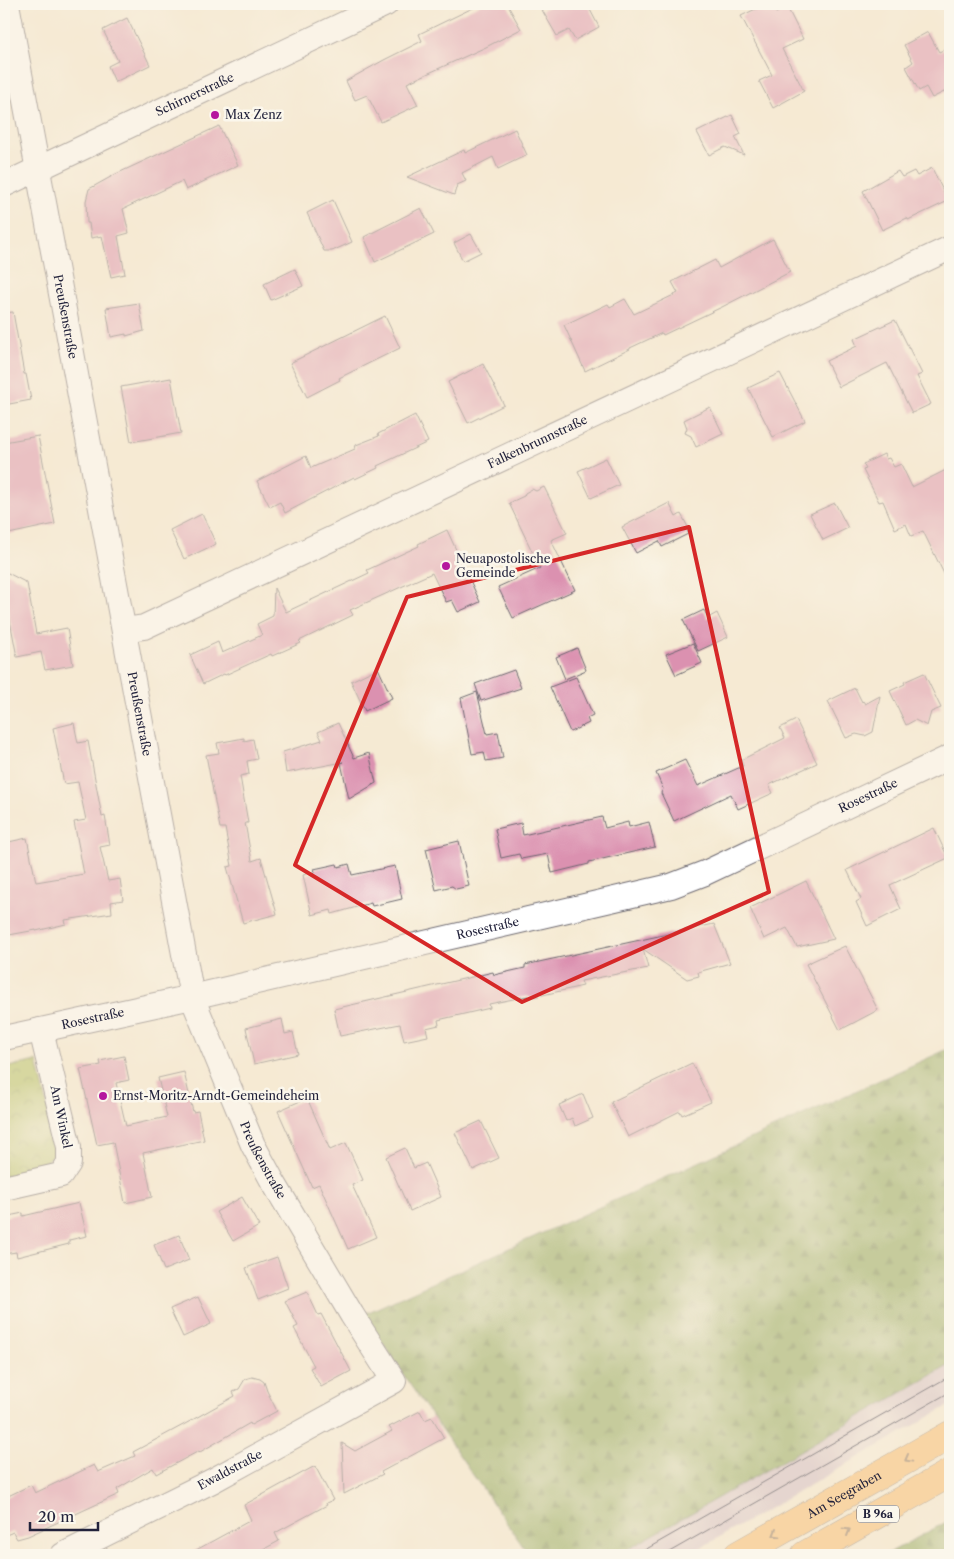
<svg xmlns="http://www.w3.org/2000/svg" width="954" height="1559" font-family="'Libre Caslon Text',serif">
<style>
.railway{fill:#d1bdc9}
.forest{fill:url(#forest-firs);stroke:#57644a}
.park{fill:url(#park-crowns);stroke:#6a7250}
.building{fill:#db91b0}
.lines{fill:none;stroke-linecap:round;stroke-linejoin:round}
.minor-casing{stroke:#6c6870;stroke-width:26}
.primary-casing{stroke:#6c6870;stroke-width:29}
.minor{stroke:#fff;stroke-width:24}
.primary{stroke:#fbbd6e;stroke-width:28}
.tram{stroke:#22223b;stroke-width:1}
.oneway{stroke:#8e7054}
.marked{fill:none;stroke:#d62828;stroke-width:4;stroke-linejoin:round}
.poi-dot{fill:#b5179e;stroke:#fbf7ec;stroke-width:2}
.labels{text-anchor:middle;stroke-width:5;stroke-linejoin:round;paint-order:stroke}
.shield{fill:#fbf7ec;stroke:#636270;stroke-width:1}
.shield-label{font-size:11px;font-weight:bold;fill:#22223b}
.street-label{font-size:12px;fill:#22223b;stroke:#fbf7ec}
.poi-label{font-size:12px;fill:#22223b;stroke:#fbf7ec;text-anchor:start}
</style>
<defs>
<pattern id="forest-firs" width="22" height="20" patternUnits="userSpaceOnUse" patternTransform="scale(1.25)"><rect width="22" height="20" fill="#8ca75a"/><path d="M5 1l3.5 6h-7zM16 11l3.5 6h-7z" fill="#72884c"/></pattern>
<pattern id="park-crowns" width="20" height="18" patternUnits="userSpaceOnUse" patternTransform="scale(1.25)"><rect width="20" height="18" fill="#b1c164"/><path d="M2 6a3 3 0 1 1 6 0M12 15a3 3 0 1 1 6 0" fill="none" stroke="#909c54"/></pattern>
</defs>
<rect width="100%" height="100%" fill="#fbf7ec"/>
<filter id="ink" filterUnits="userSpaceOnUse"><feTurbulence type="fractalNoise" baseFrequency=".02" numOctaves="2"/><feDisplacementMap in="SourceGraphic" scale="10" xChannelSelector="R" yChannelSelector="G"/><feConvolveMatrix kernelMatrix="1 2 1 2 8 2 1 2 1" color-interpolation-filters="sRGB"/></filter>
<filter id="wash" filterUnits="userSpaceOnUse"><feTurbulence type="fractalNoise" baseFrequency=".0096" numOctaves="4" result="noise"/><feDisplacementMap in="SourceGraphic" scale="20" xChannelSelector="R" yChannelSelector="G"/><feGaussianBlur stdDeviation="1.12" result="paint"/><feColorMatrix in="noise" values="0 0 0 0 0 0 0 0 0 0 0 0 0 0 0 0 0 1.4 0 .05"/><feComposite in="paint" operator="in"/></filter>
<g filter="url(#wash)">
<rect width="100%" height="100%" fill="#f5ead3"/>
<path class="railway" d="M950,1365V1405L688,1555H618Z"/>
<g class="forest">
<path d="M950,1048V1365L618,1555H529L406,1379L364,1314Z"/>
<path d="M950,1520V1555H885Z"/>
</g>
<path class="park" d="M37,1061L58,1150L41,1166L4,1177V1068Z"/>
<g id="blocks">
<g class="building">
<path d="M481,4H507L521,29L486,47L407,83L418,105L381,122L367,95L355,100L346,81L384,60L422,41L419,34Z"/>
<path d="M553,4H587L599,27L575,40L569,30L557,36L542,10Z"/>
<path d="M766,4H771L776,13L787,7L803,39L782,49L804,91L773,108L759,81L772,75L741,16Z"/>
<path d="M127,18L150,65L115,82L108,66L118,61L103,30Z"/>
<path d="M928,32L939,52L945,49L950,59V89L932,98L926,87L919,91L906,67L913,62L904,45Z"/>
<path d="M732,115L741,134L735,137L744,155L725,147L709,155L697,132Z"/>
<path d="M219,126L238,165L186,190L182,181L123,209L129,233L118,236L125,274L111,277L102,236L91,238L89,223H87L86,201L89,189L116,174Z"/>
<path d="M515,129L527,155L498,169L493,157L462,173L466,181L457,185L454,195L407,177L464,150L465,153Z"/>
<path d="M932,168L948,201L908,220L907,218L882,230L863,191L898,171L902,177L914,171L917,176Z"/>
<path d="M333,200L352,242L332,251H324L307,213Z"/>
<path d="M421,208L434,234L375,262L364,237Z"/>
<path d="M471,234L481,252L463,261L454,243Z"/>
<path d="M773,239L790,272L722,307L663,335L662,333L630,348V349L585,371L564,325L608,304L610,307L625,299L634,314L678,293L672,282L715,260L719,268Z"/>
<path d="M295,269L303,286L271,300L264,284Z"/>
<path d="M139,303L144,331L126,336V334L111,337L106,308Z"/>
<path d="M13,312L24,374H26L31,400L4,405V313Z"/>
<path d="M385,316L400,348L339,378L340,380L307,397L290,363Z"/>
<path d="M895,320L922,374L917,376L931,404L912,413L887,363L839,387L826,361L857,346L854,339Z"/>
<path d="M483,364L504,405L468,423L448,382Z"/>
<path d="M780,373L805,421L773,437L748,388Z"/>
<path d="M171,378L181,433L131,442L121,387Z"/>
<path d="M710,407L723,434L696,447L691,436L685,433L687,428L684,420Z"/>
<path d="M415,415L428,442L377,466L378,468L355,479L354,477L285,513L280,502L270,507L257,481L306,456L311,468L355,449L356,445L379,436L378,434Z"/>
<path d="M38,436L55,524L4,535V442Z"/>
<path d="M884,454L886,459L889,458L894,467L901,464L912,487L950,468V586L923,531L911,536L906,524L895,529L883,501L879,502L863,470L866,469L863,464Z"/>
<path d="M606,458L619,485L591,498L578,471Z"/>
<path d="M544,487L567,533L551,540L575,590L513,618L498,587L540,568L509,503L524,496L525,493L532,489L536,491Z"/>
<path d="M669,503L676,517L681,514L688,527V534L662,547L659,541L636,553L622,527Z"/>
<path d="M835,503L848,528L823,540L810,514Z"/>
<path d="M202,514L216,544L184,559L170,530Z"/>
<path d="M447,530L480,602L458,612L452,600L446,602L432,573L350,610L353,615L299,641L301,643L272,656L271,654L225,675L224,674L203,684L190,655L218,642L222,653L262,635L257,624L273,616L274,588L286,612L369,573L367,570L419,546L418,544Z"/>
<path d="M4,571L27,583L36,634L67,628L73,665L45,670L41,652L17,657L7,605L4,606Z"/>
<path d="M704,610L708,618L717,613L728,637L698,651L683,620Z"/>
<path d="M693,643L702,663L676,675L666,654Z"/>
<path d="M577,648L586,670L565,679L556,657Z"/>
<path d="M378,668L392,698L365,711L351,681Z"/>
<path d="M514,670L521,688L481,701L475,684Z"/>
<path d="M924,673L941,708L931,712L927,726L915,720L906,725L890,691L905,684L904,682Z"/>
<path d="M576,677L593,715L587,718L589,723L570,732L550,687Z"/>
<path d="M855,688L862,702L863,701L865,704L880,696L873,732L865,736L856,734L846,738L828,701Z"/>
<path d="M477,692L487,734L498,732L503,758L486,761L484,752L472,754L461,698Z"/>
<path d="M796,720L817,763L769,785L773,793L738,809L731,794L674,821L661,793L663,789L656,773L685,760L698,786L743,766L741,760L785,738L780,728Z"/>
<path d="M74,723L78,743L88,741L102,817L105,816L110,845L100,847L108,881L120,879L123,900L111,902L112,913L65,920L66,924L36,931V930L9,935L8,929L4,930V843L27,838L36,882L84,874L74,822L86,820L78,782L64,784L53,728Z"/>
<path d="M338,723L354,758L369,753L376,783L349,799L341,763L343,762L286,773L283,752L322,740L318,732Z"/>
<path d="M244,738V741L253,739L257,759L247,761L249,774L240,776L248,823H245L252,861L261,858L277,914L243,923L227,867L232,866L225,828H220L206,755L219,753L217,743Z"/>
<path d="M602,817L605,828L628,822L629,827L649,822L655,847L589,862V864L552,873L548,854L521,859L519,854L501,858L495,829L521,823L523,835Z"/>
<path d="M934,828L948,858L890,885L901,909L867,926L856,902L861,899L847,870Z"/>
<path d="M459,841L469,886L456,889L452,886L436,890L426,849Z"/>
<path d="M337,864L338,867L349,864L352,875L395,866L402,899L372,906L371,903L332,914L331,910L312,915L303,875L315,872L314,869Z"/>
<path d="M806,881L834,939L797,947L787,928L764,939L750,908Z"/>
<path d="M714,924L730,963L698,972L699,976L687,979L643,949L648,968L581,981L583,986L529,998L528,996L489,1004L490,1008L438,1020L439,1025L426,1028L428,1036L404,1041L400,1024L340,1036L334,1009L493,972L494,975L525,968V965Z"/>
<path d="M845,946L878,1010L840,1030L806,964Z"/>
<path d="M282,1019L285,1034L293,1032L298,1054L254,1064L246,1028Z"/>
<path d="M124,1056L129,1080L116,1083L126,1126L167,1117L158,1078L184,1072L193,1112L198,1111L204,1140L143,1153L152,1197L125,1203L113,1142L97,1145L80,1069L101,1065L100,1061Z"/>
<path d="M692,1063L711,1102L682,1115L680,1111L628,1137L611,1102Z"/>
<path d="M583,1094L593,1118L575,1126L572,1118L566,1121L559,1105Z"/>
<path d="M307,1098L330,1150L346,1143L363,1180L352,1185L376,1237L348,1249L319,1184L312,1187L278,1111Z"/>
<path d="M481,1121L499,1158L473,1170L455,1133Z"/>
<path d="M405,1148L414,1168L426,1163L441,1197L410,1211L386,1157Z"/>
<path d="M242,1197L259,1226L233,1241L216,1212Z"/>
<path d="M79,1203L87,1236L69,1240V1244L17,1257L16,1252L4,1254V1217L23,1213V1216Z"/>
<path d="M179,1235L189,1260L164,1270L154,1245Z"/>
<path d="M277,1257L288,1288L258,1300L246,1268Z"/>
<path d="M307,1292L318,1315L321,1314L351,1371L321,1387L310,1368L314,1366L294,1328L298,1326L285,1301Z"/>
<path d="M198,1297L211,1324L183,1337L170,1309Z"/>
<path d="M252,1377L260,1379L264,1382L267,1391L277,1411L251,1425L250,1423L200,1452L199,1451L156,1474L153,1468L117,1489L119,1494L28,1536L17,1539L13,1532L4,1536V1498L31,1485L35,1493L94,1465L98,1472L135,1456L133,1452L185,1424L235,1396L233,1392L239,1389L245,1379Z"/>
<path d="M420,1411L425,1420L432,1417L444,1438L381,1472L383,1474L344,1494L342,1443L355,1451L392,1431L389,1427Z"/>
<path d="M315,1466L333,1500L326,1503L327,1505L275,1533L279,1541L253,1555H187L251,1520L244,1505Z"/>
</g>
</g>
</g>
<g filter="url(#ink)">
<use href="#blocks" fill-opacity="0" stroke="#6c6870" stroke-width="1"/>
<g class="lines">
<defs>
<g id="minor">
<path id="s1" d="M7,4L192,997L253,1145L272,1180L352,1315L394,1381L212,1481L63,1555"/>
<path id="s2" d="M4,185L386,4"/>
<path id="s3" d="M124,630L144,627L950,248"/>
<path id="s4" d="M4,1038L192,997L671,886L705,873L950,757"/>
<path d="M4,1188L61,1175L69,1163V1147L41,1030"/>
</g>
<g id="primary">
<path id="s5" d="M738,1555L950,1435"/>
<path d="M805,1555L950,1473"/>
</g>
</defs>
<use href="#minor" class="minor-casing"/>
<use href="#primary" class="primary-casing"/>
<use href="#minor" class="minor"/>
<use href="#primary" class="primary"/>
<g class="tram">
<path d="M636,1555L950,1376"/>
<path d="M664,1555L950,1392"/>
</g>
</g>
<defs><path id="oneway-chevron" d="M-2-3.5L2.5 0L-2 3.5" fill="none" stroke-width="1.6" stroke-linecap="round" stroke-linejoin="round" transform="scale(1.25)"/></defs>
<g class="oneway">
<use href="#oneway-chevron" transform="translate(908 1459) rotate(151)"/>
<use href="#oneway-chevron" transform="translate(847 1531) rotate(-30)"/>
<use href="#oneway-chevron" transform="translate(776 1534) rotate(150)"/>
</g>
</g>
<path d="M0 0H954V1559H0ZM689,527L769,892L522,1002L295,865L407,597Z" fill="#f5ead3" fill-opacity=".55" fill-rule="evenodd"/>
<path class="marked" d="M689,527L769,892L522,1002L295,865L407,597Z"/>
<g class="poi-dot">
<circle cx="215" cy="115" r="5"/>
<circle cx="446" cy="566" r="5"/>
<circle cx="103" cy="1096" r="5"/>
</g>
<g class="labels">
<rect class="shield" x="857" y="1505.5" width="42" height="17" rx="4"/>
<g class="shield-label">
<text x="878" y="1518">B 96a</text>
</g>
<g class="street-label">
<text dy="4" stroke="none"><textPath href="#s2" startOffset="211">Schirnerstraße</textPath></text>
<text dy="4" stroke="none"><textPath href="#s1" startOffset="318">Preußenstraße</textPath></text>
<text dy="4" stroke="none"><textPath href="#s3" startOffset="455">Falkenbrunnstraße</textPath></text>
<text dy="4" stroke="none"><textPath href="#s1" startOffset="722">Preußenstraße</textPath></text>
<text dy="4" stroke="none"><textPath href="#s4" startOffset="901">Rosestraße</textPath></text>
<text dy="4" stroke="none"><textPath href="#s4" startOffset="496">Rosestraße</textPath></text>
<text dy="4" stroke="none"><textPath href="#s4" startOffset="91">Rosestraße</textPath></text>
<text transform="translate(61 1117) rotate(78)" y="4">Am Winkel</text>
<text dy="4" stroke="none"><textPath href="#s1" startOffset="1188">Preußenstraße</textPath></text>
<text transform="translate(230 1470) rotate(-28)" y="4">Ewaldstraße</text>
<text dy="4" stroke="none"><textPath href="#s5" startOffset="122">Am Seegraben</textPath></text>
</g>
<g class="poi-label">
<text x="225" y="119">Max Zenz</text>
<text x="456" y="563">Neuapostolische<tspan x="456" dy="14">Gemeinde</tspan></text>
<text x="113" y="1100">Ernst-Moritz-Arndt-Gemeindeheim</text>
</g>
</g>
<rect width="954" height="1559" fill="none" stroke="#fbf7ec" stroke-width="20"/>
<path d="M30 1522v8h68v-8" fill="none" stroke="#22223b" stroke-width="2.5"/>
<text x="38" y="1522" font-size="15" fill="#22223b" stroke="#fbf7ec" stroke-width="4" paint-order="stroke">20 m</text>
</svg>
